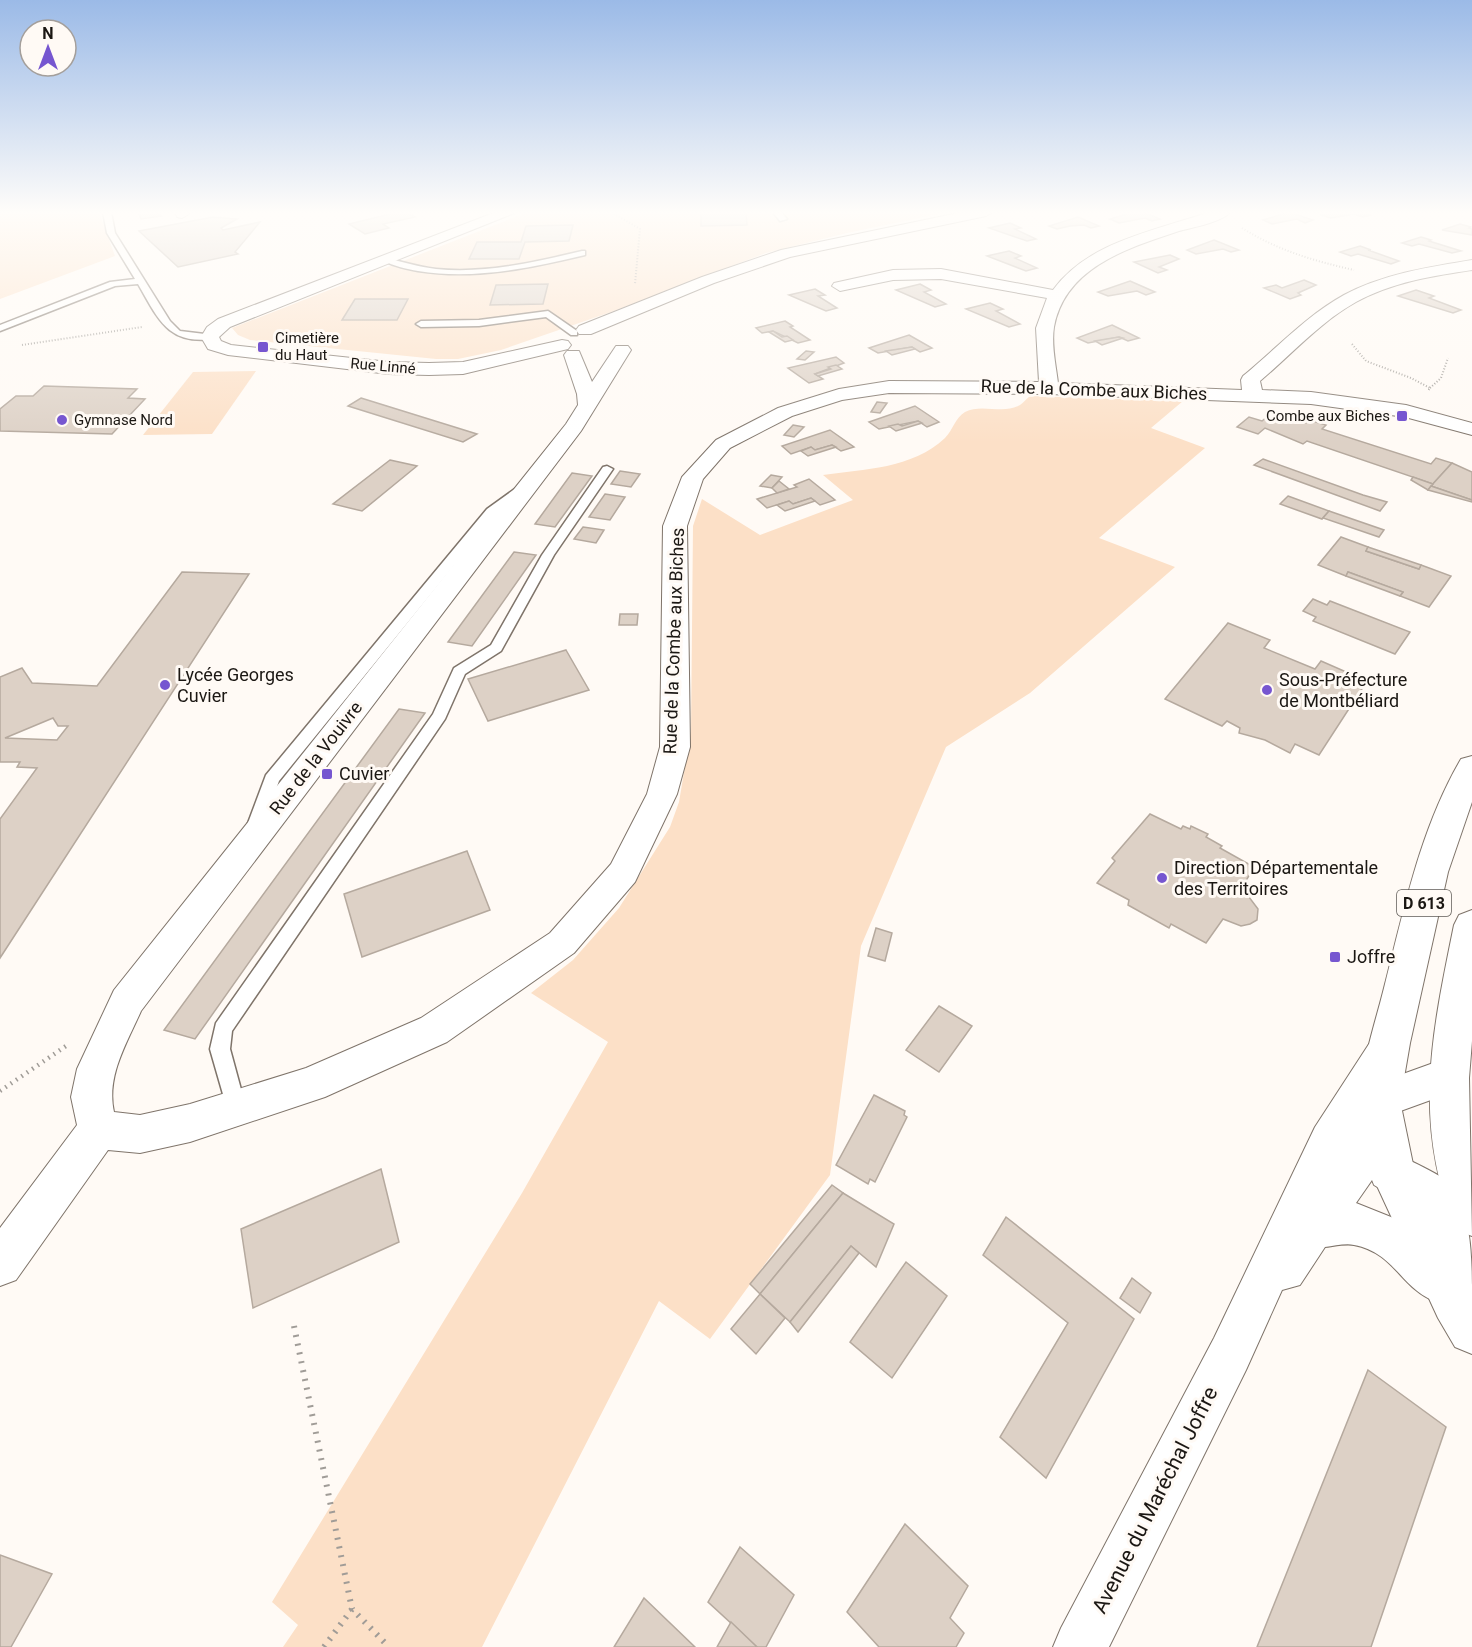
<svg xmlns="http://www.w3.org/2000/svg" width="1472" height="1647" font-family="Roboto,sans-serif">
<style>
.green{fill:#fce0c7}
.building{fill:#ddd1c6;stroke:#b5a99e;stroke-width:1.5;fill-rule:evenodd}
.lines{fill:none;stroke-linecap:round;stroke-linejoin:round}
.service-casing{stroke:#7f746a;stroke-width:3}
.minor-casing{stroke:#7f746a;stroke-width:2}
.primary-casing{stroke:#7f746a;stroke-width:2}
.path-far2{stroke:#a09c97;stroke-width:2;stroke-dasharray:1 2;stroke-linecap:butt}
.path-far1{stroke:#a09c97;stroke-width:4.5;stroke-dasharray:1.5 5;stroke-linecap:butt}
.path{stroke:#a09c97;stroke-width:6;stroke-dasharray:2 7;stroke-linecap:butt}
.service{fill:#fff;fill-rule:evenodd}
.minor{fill:#fff;fill-rule:evenodd}
.primary{fill:#fff;fill-rule:evenodd}
.poi-dot{fill:#7656d0;stroke:#fffaf5;stroke-width:2}
.labels{text-anchor:middle;stroke-width:6;stroke-linejoin:round;paint-order:stroke}
.far-poi-label{font-size:15px;fill:#1b1713;stroke:#fffaf5;text-anchor:start}
.far-street-label{font-size:15px;fill:#1b1713;stroke:#fffaf5}
.shield{fill:#fffaf5;stroke:#5f5b57;stroke-width:1.5}
.shield-label{font-size:16px;font-weight:bold;fill:#1b1713}
.street-label{font-size:18px;fill:#1b1713;stroke:#fffaf5}
.poi-label{font-size:18px;fill:#1b1713;stroke:#fffaf5;text-anchor:start}
.near-street-label{font-size:21px;fill:#1b1713;stroke:#fffaf5}
</style>
<rect width="100%" height="100%" fill="#fffaf5"/>
<g class="green">
<path d="M0,212H99L115,256L0,299Z"/>
<path d="M528,212H948L847,233L766,253L614,311L501,350L458,359H436L250,340L238,335L232,328Z"/>
<path d="M256,371L212,434L143,435L193,372Z"/>
<path d="M1030,396L1183,401L1151,428L1205,448L1099,538L1175,567L1030,693L946,747L861,946L830,1175L710,1339L659,1301L482,1647H283L298,1625L272,1602L522,1193L608,1042L531,993L573,960L619,908L670,827L679,802L691,731L693,526L702,499L760,535L853,500L823,475C864,469 912,469 945,438C953,430 955,418 965,412C982,403 1003,415 1020,405C1023,403 1026,399 1030,396Z"/>
</g>
<g class="building">
<path d="M138,212H156L161,216L141,219Z"/>
<path d="M387,212H406L415,217L383,224L389,228L365,234L349,224L390,214Z"/>
<path d="M701,212H746L747,225L701,226Z"/>
<path d="M1143,212L1160,219L1152,221L1145,218L1119,223L1110,219L1132,212Z"/>
<path d="M1289,212L1313,220L1305,223L1297,219L1272,224L1263,220Z"/>
<path d="M1329,212H1363L1370,215L1363,217L1354,214L1331,218L1321,215Z"/>
<path d="M213,217L237,219L221,228L223,230L260,222L235,252L238,254L178,267L139,231Z"/>
<path d="M1078,217L1099,226L1091,228L1084,225L1070,226L1057,229L1049,226Z"/>
<path d="M1010,223L1021,228L1015,229L1036,239L1027,241L989,228Z"/>
<path d="M1460,224L1471,227L1469,228L1472,229V235L1442,230Z"/>
<path d="M573,225L569,241L525,242L519,259H469L477,242H521L526,226Z"/>
<path d="M1421,237L1431,240L1429,241L1461,251L1452,253L1419,244L1412,246L1402,243Z"/>
<path d="M1214,240L1239,250L1231,252L1223,249L1196,254L1187,250Z"/>
<path d="M1360,246L1371,250H1368L1399,261L1391,264L1358,254L1351,256L1340,252Z"/>
<path d="M1009,251L1021,256L1015,258L1037,268L1026,271L987,256Z"/>
<path d="M1170,255L1179,259L1159,267L1167,270L1158,273L1134,262Z"/>
<path d="M1304,280L1316,285L1298,293L1301,295L1290,299L1264,288L1276,285L1282,288Z"/>
<path d="M1130,281L1155,292L1146,295L1137,291L1108,296L1098,292Z"/>
<path d="M548,284L543,304L490,305L496,285Z"/>
<path d="M920,284L931,290L924,292L946,304L935,307L896,290Z"/>
<path d="M815,289L825,295L818,296L837,308L826,311L789,295Z"/>
<path d="M1416,290L1434,296L1429,298L1461,310L1453,313L1398,296Z"/>
<path d="M355,299H408L397,320H342Z"/>
<path d="M990,303L1003,309L996,311L1020,324L1009,327L966,309Z"/>
<path d="M785,321L793,326L790,327L810,340L798,343L773,331L762,333L756,328Z"/>
<path d="M1112,325L1139,338L1128,341L1119,337L1088,343L1077,338Z"/>
<path d="M773,331L782,337L787,336L793,340L785,342L769,332Z"/>
<path d="M909,335L932,348L920,352L912,347L878,353L869,348Z"/>
<path d="M1119,337L1123,338L1102,345L1095,341Z"/>
<path d="M912,347L915,349L892,355L886,351Z"/>
<path d="M806,351L814,352L805,360L797,359Z"/>
<path d="M836,357L844,363L815,374L823,379L809,383L788,368Z"/>
<path d="M836,365L842,369L818,376L815,374L831,369L828,367Z"/>
<path d="M44,386L137,389L128,398L145,399L112,434L0,431V409L16,396H33Z"/>
<path d="M361,398L477,434L463,442L348,406Z"/>
<path d="M877,402L887,403L880,413L871,412Z"/>
<path d="M915,406L939,422L927,427L918,421L879,429L869,422Z"/>
<path d="M1273,412L1306,423L1309,420L1326,425L1322,429L1431,464L1436,458L1452,463L1433,484L1307,441L1303,444L1265,428L1258,434L1237,427L1249,417L1262,421Z"/>
<path d="M918,421L922,423L896,431L889,426L898,424L902,426Z"/>
<path d="M793,425L804,427L794,437L784,435Z"/>
<path d="M830,430L854,447L841,451L832,445L815,450L811,447L791,454L782,446Z"/>
<path d="M832,445L836,447L808,456L801,451L811,447L815,450Z"/>
<path d="M1263,459L1363,495L1387,502L1380,511L1254,465Z"/>
<path d="M390,460L417,466L362,511L333,504Z"/>
<path d="M1452,463L1472,472V500L1431,486Z"/>
<path d="M620,471L640,474L631,487L611,484Z"/>
<path d="M572,473L592,476L555,527L535,524Z"/>
<path d="M771,475L782,477L772,488L760,486Z"/>
<path d="M1413,477L1433,484L1428,490L1411,480Z"/>
<path d="M809,479L835,500L820,505L811,498L793,504L789,501L767,508L757,499L797,487L794,485Z"/>
<path d="M779,481L789,489L777,493L772,488Z"/>
<path d="M1431,486L1472,500V502L1428,490Z"/>
<path d="M605,494L625,497L610,520L589,517Z"/>
<path d="M1288,496L1329,511L1322,519L1280,504Z"/>
<path d="M811,498L815,501L785,511L777,505L789,501L793,504Z"/>
<path d="M1329,511L1384,530L1379,537L1323,518Z"/>
<path d="M583,527L604,530L596,543L574,539Z"/>
<path d="M1341,537L1368,547L1366,551L1419,569L1421,565L1451,576L1429,607L1400,596L1403,592L1348,572L1346,576L1318,565Z"/>
<path d="M1368,547L1421,565L1419,569L1366,551Z"/>
<path d="M514,552L536,555L472,646L448,642Z"/>
<path d="M182,572L249,574L0,958V819L37,768L17,767L20,762H0V677L22,668L32,683L97,686ZM53,718L58,726H68L57,740L5,738Z"/>
<path d="M1348,572L1403,592L1400,596L1346,576Z"/>
<path d="M1313,599L1327,605L1330,601L1410,632L1395,654L1313,621L1316,617L1303,611Z"/>
<path d="M620,614H638L637,625H619Z"/>
<path d="M1228,623L1270,640L1264,648L1315,669L1321,661L1367,681L1319,755L1295,744L1290,753L1265,740L1239,733L1240,728L1227,721L1222,726L1165,699Z"/>
<path d="M566,650L589,690L488,721L468,679Z"/>
<path d="M399,709L425,713L195,1039L164,1030Z"/>
<path d="M1150,814L1181,829L1183,826L1190,829L1191,826L1208,834L1206,837L1222,846L1220,848L1254,867L1240,891L1249,897L1258,909L1257,920L1250,924L1241,926L1223,919L1206,943L1171,924L1169,928L1128,905L1129,900L1097,883L1115,861L1112,858Z"/>
<path d="M467,851L490,910L362,957L344,894Z"/>
<path d="M876,928L892,933L885,961L868,956Z"/>
<path d="M939,1006L972,1026L939,1072L906,1050Z"/>
<path d="M874,1095L905,1111L904,1115L907,1117L875,1182L870,1179L868,1184L836,1165Z"/>
<path d="M381,1169L399,1242L253,1308L241,1229Z"/>
<path d="M832,1185L843,1193L760,1294L750,1284Z"/>
<path d="M843,1193L894,1224L876,1267L851,1246L790,1322L760,1294Z"/>
<path d="M1006,1217L1134,1319L1046,1478L1000,1437L1068,1323L983,1255Z"/>
<path d="M851,1246L859,1253L798,1332L790,1322Z"/>
<path d="M906,1262L947,1296L892,1378L850,1342Z"/>
<path d="M1132,1278L1151,1293L1140,1313L1120,1298Z"/>
<path d="M760,1294L785,1318L756,1354L731,1329Z"/>
<path d="M1368,1370L1446,1427L1371,1647H1257Z"/>
<path d="M905,1524L968,1586L950,1618L964,1633L956,1647H879L847,1612Z"/>
<path d="M740,1547L794,1595L766,1647H757L708,1602Z"/>
<path d="M0,1555L52,1574L11,1647H0Z"/>
<path d="M644,1598L695,1647H614Z"/>
<path d="M731,1622L757,1647H717Z"/>
</g>
<g class="lines">
<defs>
<g id="service">
<path d="M103,212H111L115,233L170,321L180,331L213,335V339C167,345 158,318 138,284L115,286L0,331V325L110,282L135,279L107,233Z"/>
<path d="M773,212H781L787,219L780,221Z"/>
<path d="M582,251H585V255C530,268 475,280 418,271C407,269 392,266 383,260L387,258C403,262 419,267 436,269C486,274 535,262 582,251Z"/>
<path d="M548,311L577,331V335H571L546,317L479,326L421,327L416,324L421,321L479,320Z"/>
<path d="M607,466L613,469L554,555L501,651L465,674L445,719L232,1031L230,1049L246,1108L243,1115L236,1118L229,1115L210,1049L216,1023L433,714L454,668L491,645L542,555L603,467Z"/>
<path d="M523,483L527,484V488L495,515L279,781L262,827L256,829L250,827L248,823L266,775L487,509Z"/>
</g>
<g id="minor">
<path d="M175,212H189V214L182,218L177,217Z"/>
<path d="M496,212H517L230,327L219,337L221,341L231,345L389,362L429,363L463,362L562,340L568,341L571,345L568,349L463,374L429,375L389,374L228,355L208,349L201,337L207,327L218,319Z"/>
<path d="M963,212H993L986,216L790,257L714,283L591,334H579L576,330L579,326L702,277L781,250Z"/>
<path d="M1209,212H1231C1219,223 1194,227 1179,231C1128,248 1065,267 1054,327C1051,345 1056,365 1058,383L1242,390L1241,380L1243,376C1276,349 1306,316 1344,295C1383,274 1429,267 1472,260V270C1433,276 1392,282 1356,302C1320,322 1291,355 1260,381L1262,390L1311,392L1406,405L1472,423V435L1405,417L1311,404L1049,394L889,393L842,400L792,416L730,448L703,479L687,526L690,747L677,794L635,882L574,953L447,1042L325,1097L190,1142L140,1153L108,1150L16,1280L0,1286V1228L77,1125L71,1097L77,1069L114,990L566,424L578,405L577,394L564,355L567,351H579L592,382L616,346H628L631,350L581,431L141,1011C127,1043 106,1076 114,1112L140,1115L190,1104L306,1068L421,1018L550,933L611,864L647,794L660,747L663,526L682,477L716,440L778,408L839,389L889,381L1039,382L1036,328L1047,298L941,279L893,280L840,291L832,286L834,283L893,270L941,269L1053,290C1089,241 1155,231 1209,212Z"/>
<path d="M1382,1039L1395,1044L1401,1056L1389,1079L1450,1057L1464,1062L1469,1075L1464,1088L1395,1113L1385,1152L1389,1151C1401,1156 1448,1178 1455,1187C1472,1221 1472,1263 1472,1301L1456,1295L1453,1287L1450,1295L1434,1301C1400,1287 1395,1253 1354,1245C1346,1243 1334,1246 1325,1247L1300,1285L1282,1290L1246,1370L1109,1647H1053L1061,1628L1214,1338L1315,1127L1369,1044ZM1372,1180L1374,1185L1424,1215L1438,1251L1416,1227L1356,1203Z"/>
</g>
<g id="primary">
<path d="M1472,756V802L1448,872L1410,1043L1400,1101L1414,1169L1472,1285V1354L1455,1347L1438,1318L1378,1188C1371,1172 1357,1116 1359,1099C1362,1062 1375,1024 1384,988C1404,910 1420,829 1461,759Z"/>
<path d="M1472,910V1041L1469,1078L1472,1236L1456,1230C1412,1123 1432,1033 1454,925L1459,915Z"/>
</g>
</defs>
<use href="#service" class="service-casing"/>
<use href="#minor" class="minor-casing"/>
<use href="#primary" class="primary-casing"/>
<g class="path-far2">
<path d="M335,212H361"/>
<path d="M611,212L640,229L635,284"/>
<path d="M1242,228C1277,250 1314,261 1354,270"/>
<path d="M1352,344L1366,361L1411,378L1430,388L1428,391"/>
<path d="M22,345L142,327"/>
<path d="M1430,388L1441,378L1448,358"/>
</g>
<path class="path-far1" d="M0,1091L66,1046"/>
<g class="path">
<path d="M294,1326L352,1609L389,1647"/>
<path d="M324,1647L352,1609"/>
</g>
<use href="#service" class="service"/>
<use href="#minor" class="minor"/>
<use href="#primary" class="primary"/>
</g>
<linearGradient id="sky" x2="0" y2="1"><stop stop-color="#9bbae7"/><stop offset="0.48" stop-color="#fffdfa"/><stop offset="1" stop-color="#fffdfa" stop-opacity="0"/></linearGradient>
<rect width="1472" height="443" fill="url(#sky)"/>
<g class="poi-dot">
<rect x="257" y="341" width="12" height="12" rx="3"/>
<rect x="1396" y="410" width="12" height="12" rx="3"/>
<circle cx="62" cy="420" r="6"/>
<circle cx="165" cy="685" r="6"/>
<circle cx="1267" cy="690" r="6"/>
<rect x="321" y="768" width="12" height="12" rx="3"/>
<circle cx="1162" cy="878" r="6"/>
<rect x="1329" y="951" width="12" height="12" rx="3"/>
</g>
<g class="labels">
<g class="far-poi-label">
<text x="275" y="343">Cimetière<tspan x="275" dy="17">du Haut</tspan></text>
<text x="1390" y="421" text-anchor="end">Combe aux Biches</text>
<text x="74" y="425">Gymnase Nord</text>
</g>
<g class="far-street-label">
<text transform="translate(383 366) rotate(5)" y="5">Rue Linné</text>
</g>
<rect class="shield" x="1397" y="890" width="54" height="26" rx="4.5"/>
<g class="shield-label">
<text x="1424" y="909">D 613</text>
</g>
<g class="street-label">
<text transform="translate(1094 390) rotate(2)" y="6">Rue de la Combe aux Biches</text>
<text transform="translate(674 641) rotate(-88)" y="6">Rue de la Combe aux Biches</text>
<text transform="translate(316 758) rotate(-52)" y="6">Rue de la Vouivre</text>
</g>
<g class="poi-label">
<text x="177" y="681">Lycée Georges<tspan x="177" dy="21">Cuvier</tspan></text>
<text x="1279" y="686">Sous-Préfecture<tspan x="1279" dy="21">de Montbéliard</tspan></text>
<text x="339" y="780">Cuvier</text>
<text x="1174" y="874">Direction Départementale<tspan x="1174" dy="21">des Territoires</tspan></text>
<text x="1347" y="963">Joffre</text>
</g>
<g class="near-street-label">
<text transform="translate(1155 1500) rotate(-63)" y="7">Avenue du Maréchal Joffre</text>
</g>
</g>
<g transform="translate(48 48)"><circle r="28" fill="#fffaf5" stroke="#a49f9b" stroke-width="1.5"/>
<path d="M0-4.5L10 22L0 15L-10 22Z" fill="#7656d0"/>
<text y="-9" font-size="16" font-weight="bold" text-anchor="middle" fill="#1b1713">N</text>
</g>
</svg>
